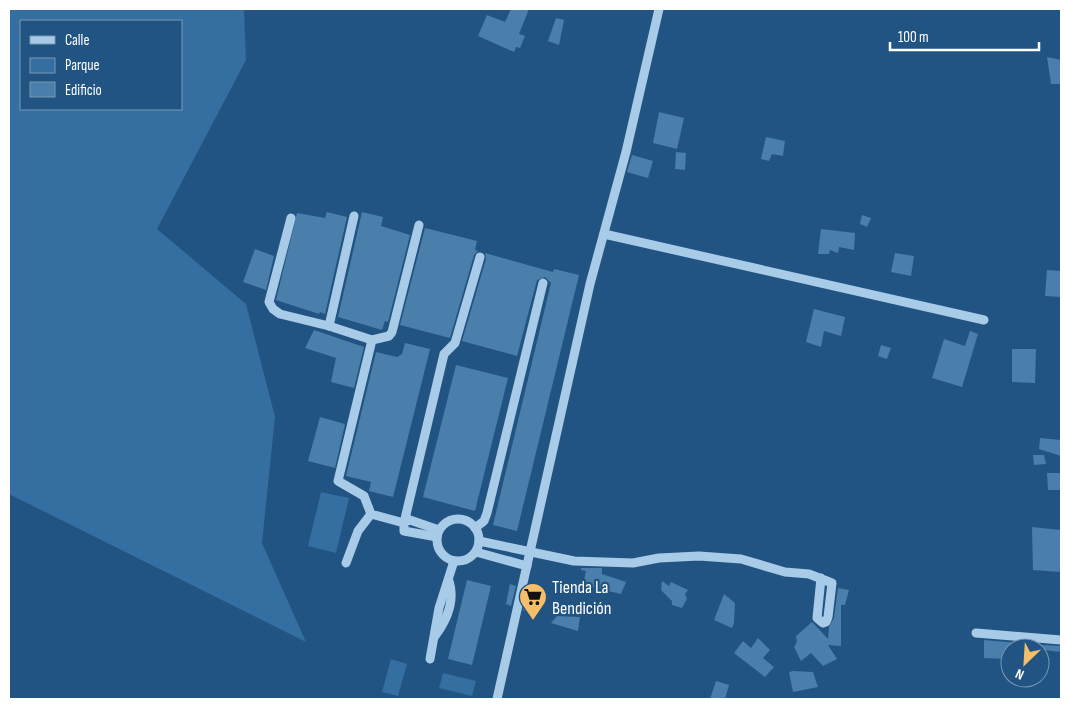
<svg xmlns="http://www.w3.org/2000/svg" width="1070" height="708" font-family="'Sofia Sans Condensed',sans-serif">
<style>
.green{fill:#356ea0;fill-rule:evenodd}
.building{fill:#4a7eab}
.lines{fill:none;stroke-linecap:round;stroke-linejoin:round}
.minor{stroke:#a8cbe8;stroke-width:9}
.labels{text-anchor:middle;stroke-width:4.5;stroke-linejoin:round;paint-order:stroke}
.poi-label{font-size:18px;fill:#fff;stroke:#215482;text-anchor:start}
</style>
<rect width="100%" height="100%" fill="#215482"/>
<g class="green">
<path d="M9,9H244L246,60L157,229L246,304L275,417L262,543L306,642L9,494ZM21,21H181V109H21Z"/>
<path d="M321,492L349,498L336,553L308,546Z"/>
<path d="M391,659L407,664L398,696L382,692Z"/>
<path d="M443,673L476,681L472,696L439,688Z"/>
</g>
<g class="building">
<path d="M511,9H529L519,34L525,36L520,48L516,47L514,52L478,36L487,15L505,22Z"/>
<path d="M556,18L564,20L559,45L548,41Z"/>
<path d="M1047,57L1061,60V84H1051Z"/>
<path d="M659,112L684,118L677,149L653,143Z"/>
<path d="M766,137L785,141L783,156L772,154L769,161L761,159Z"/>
<path d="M676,152L686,153L685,170L675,169Z"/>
<path d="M632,155L653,161L648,178L627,172Z"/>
<path d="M327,212L347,217L325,314L320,312L319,314L276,300L297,213L325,218Z"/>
<path d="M362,212L383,217L381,226L410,235L388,322L385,321L382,330L338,317Z"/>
<path d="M862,215L871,218L867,227L860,224Z"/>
<path d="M425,228L477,241L475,250L478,251L474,255L450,338L400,325Z"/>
<path d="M821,229L855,233L854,250L839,247L838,253L830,250L829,254H818Z"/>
<path d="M255,249L274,256L266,290L243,282Z"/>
<path d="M485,253L553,272L554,269L579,275L517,531L493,525L551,283L545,277L537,280L517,356L462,341L486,259Z"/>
<path d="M895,253L914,256L911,276L891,272Z"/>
<path d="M1047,270L1060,271L1061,297L1045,296Z"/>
<path d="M814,309L845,317L841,336L824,331L821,347L806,342Z"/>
<path d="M314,330L364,347L354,388L331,382L336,358L305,348Z"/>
<path d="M970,331L978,334L962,387L932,378L944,339L965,346Z"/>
<path d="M405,343L430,349L393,497L369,491L371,482L346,476L376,352L397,357L402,354Z"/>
<path d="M881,345L891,348L887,359L878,356Z"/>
<path d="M1012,349H1036L1035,383L1012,382Z"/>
<path d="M456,365L508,378L475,511L423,497Z"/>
<path d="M320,417L345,424L335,468L308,461Z"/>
<path d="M1040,438L1061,440V456L1039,449Z"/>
<path d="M1033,455H1044L1046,464L1034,465Z"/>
<path d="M1047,473H1061V490H1048Z"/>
<path d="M1032,527L1061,530V572L1033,570Z"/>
<path d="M581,568H602V574L626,582L621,594L583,585L586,571L581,570Z"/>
<path d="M467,580L491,586L472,665L448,659Z"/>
<path d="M662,581L669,586L671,582L688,590L685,594L687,599L682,608L672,605V601L661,590Z"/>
<path d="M510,584L516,586L511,606L506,604Z"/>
<path d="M838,588L849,590L845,605H841V646L828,645L837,659L823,666L811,653L801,661L794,647L797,642L796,636L812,622L828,639L829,627L834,618Z"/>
<path d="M724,594L735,603L734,623L732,628L714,620Z"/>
<path d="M527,595L536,604L532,614L523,610Z"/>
<path d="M557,616L580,617L578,631L551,623Z"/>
<path d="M758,638L770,650L763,658L774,667L765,677L734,653L743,641L751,648Z"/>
<path d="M984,640L1043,645V648H1010V659L984,658Z"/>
<path d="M1043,645L1061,646V652L1044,650Z"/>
<path d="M793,671L813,672L818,687L793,692L789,672Z"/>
<path d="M716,681L729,685L725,699H710Z"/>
</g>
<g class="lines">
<g class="minor">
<path d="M291,218L269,302L273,309L280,314L329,326L372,340L338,481L364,496L371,514L404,523L407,519L439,530"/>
<path d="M604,234L984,320"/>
<path d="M329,326L354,216"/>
<path d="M372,340L389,336L392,332L419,225"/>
<circle cx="458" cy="540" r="21"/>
<path d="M475,528L484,521L487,513L543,283"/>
<path d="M437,537L404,531V523L444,354L455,343L480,257"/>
<path d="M479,541L574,561L633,563L659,558L699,556L741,559L785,572L809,574L832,583L828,617L826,622L823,623L817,618L821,578"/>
<path d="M476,552L527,566"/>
<path d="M346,563L358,531L371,514"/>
<path d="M976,633L1061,640"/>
<path d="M435,636C447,620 455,600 449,581"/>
<path d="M430,659L439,608L454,561"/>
<path d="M497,699L590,284L626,152L659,9"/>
</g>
</g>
<defs>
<symbol id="supermarket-pin" viewBox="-11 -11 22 30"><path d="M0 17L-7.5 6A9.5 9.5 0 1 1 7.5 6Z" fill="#f5bf69" stroke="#215482"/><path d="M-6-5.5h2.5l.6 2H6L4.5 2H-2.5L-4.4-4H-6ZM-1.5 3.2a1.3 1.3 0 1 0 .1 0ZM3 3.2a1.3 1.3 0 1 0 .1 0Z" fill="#111"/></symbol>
</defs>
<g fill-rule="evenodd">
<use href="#supermarket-pin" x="517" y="581" width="32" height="43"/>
</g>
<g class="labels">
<g class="poi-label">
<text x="552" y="593">Tienda La<tspan x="552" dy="21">Bendición</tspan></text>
</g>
</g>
<rect width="1070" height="708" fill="none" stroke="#ffffff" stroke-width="20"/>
<rect x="20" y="20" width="162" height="90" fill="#215482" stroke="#7a98b4"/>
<rect x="30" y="36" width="25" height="8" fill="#a8cbe8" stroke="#7a98b4"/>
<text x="65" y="45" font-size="15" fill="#ffffff">Calle</text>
<rect x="30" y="58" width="25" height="15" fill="#356ea0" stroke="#7a98b4"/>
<text x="65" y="70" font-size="15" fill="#ffffff">Parque</text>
<rect x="30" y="82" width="25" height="15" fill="#4a7eab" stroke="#7a98b4"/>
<text x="65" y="95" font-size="15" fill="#ffffff">Edificio</text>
<g transform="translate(1025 663) rotate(205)"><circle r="24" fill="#215482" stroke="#7a98b4"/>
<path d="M0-4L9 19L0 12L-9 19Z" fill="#f5bf69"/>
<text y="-8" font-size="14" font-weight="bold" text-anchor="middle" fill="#ffffff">N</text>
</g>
<path d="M890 42v8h149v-8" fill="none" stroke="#ffffff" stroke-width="2.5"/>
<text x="898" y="42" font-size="15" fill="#ffffff" stroke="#215482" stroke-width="4" paint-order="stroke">100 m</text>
</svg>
